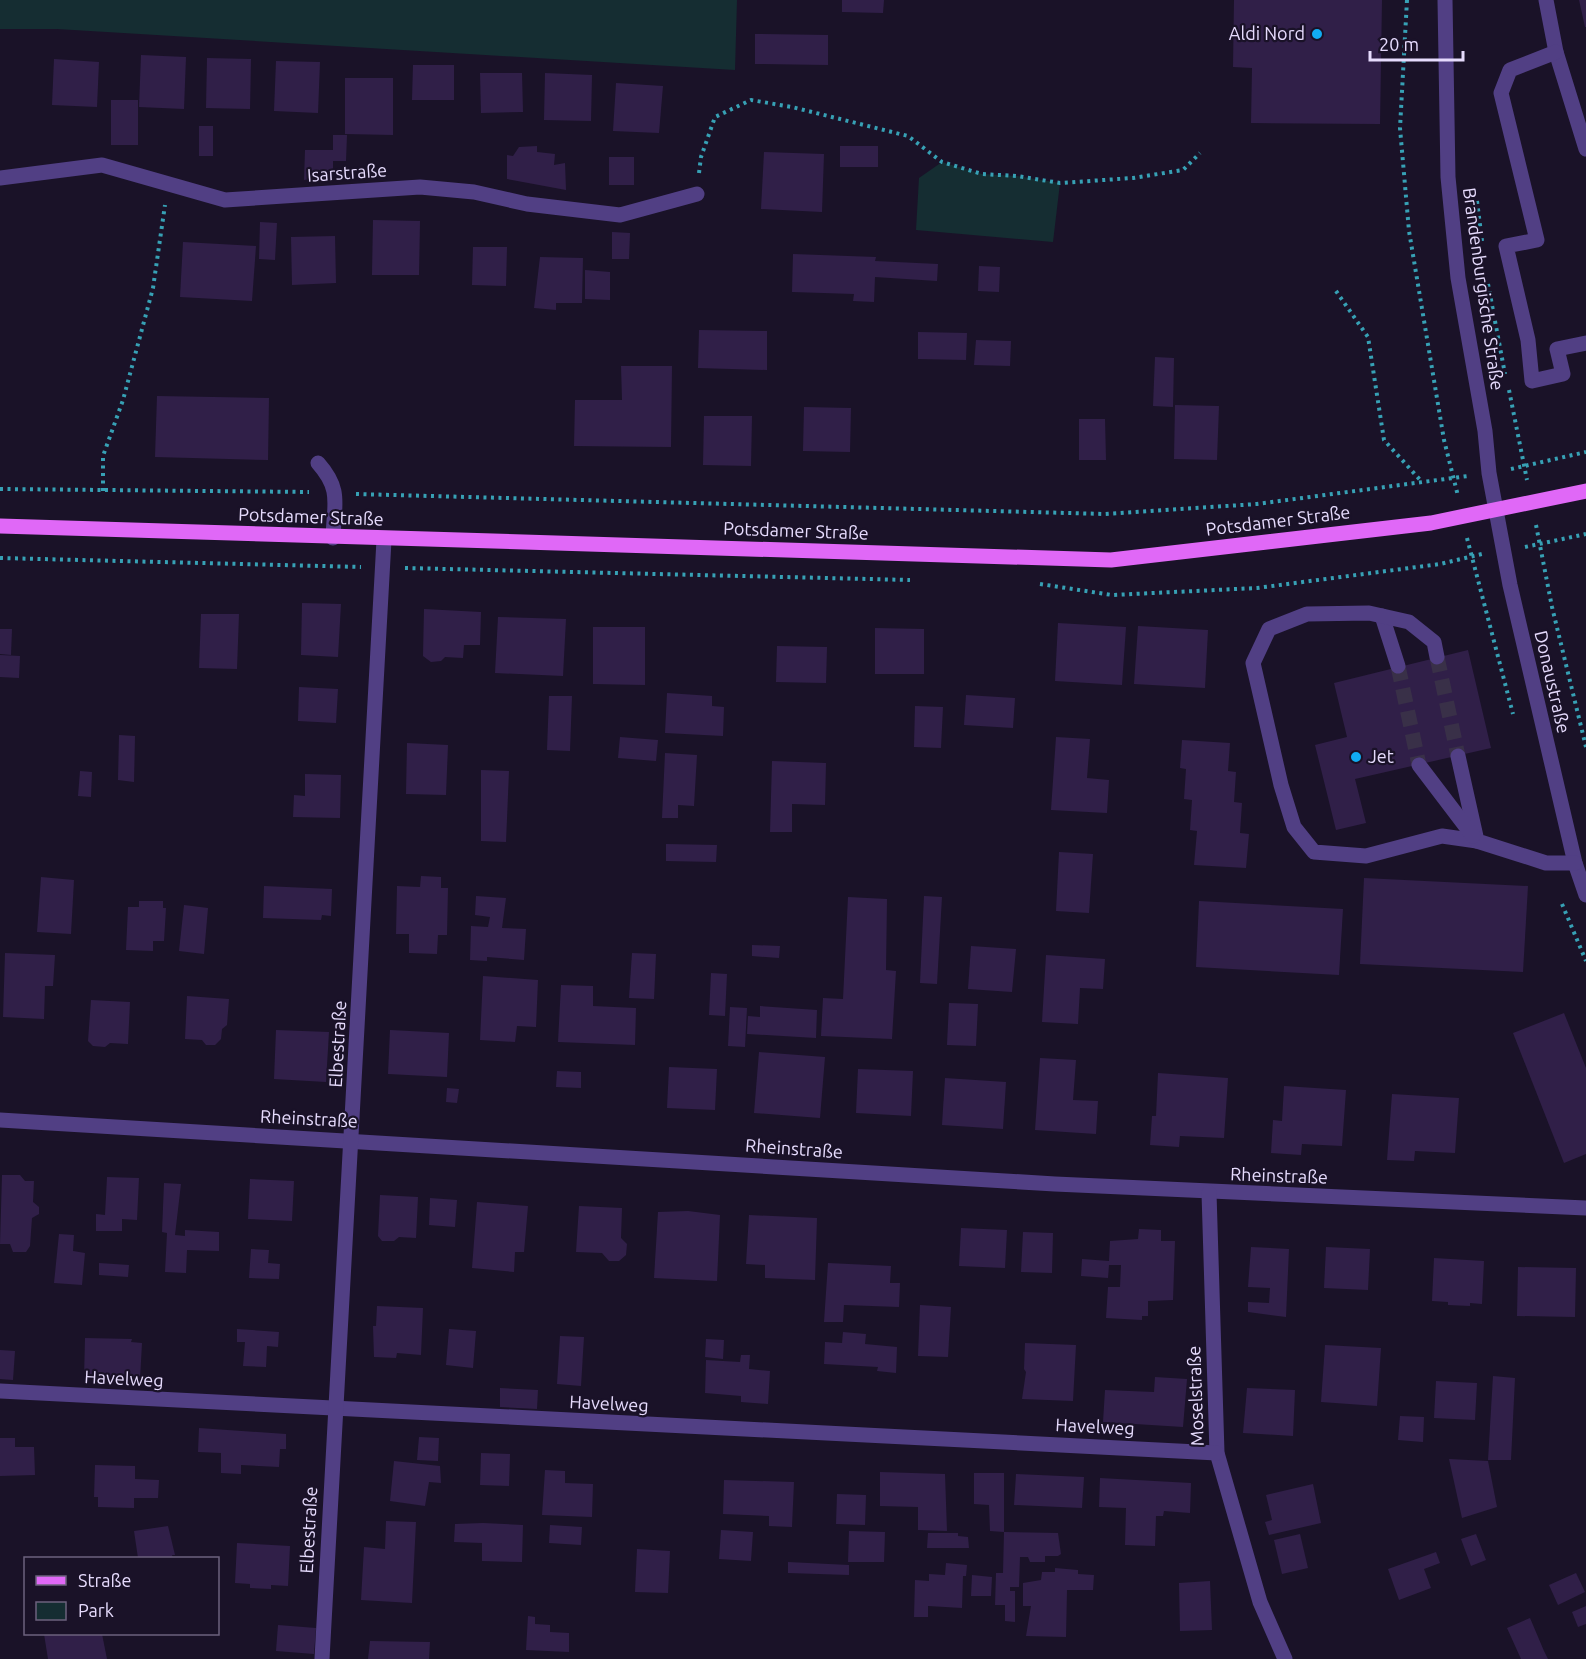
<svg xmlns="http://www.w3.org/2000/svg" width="1586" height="1659" font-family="Ubuntu,sans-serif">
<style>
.green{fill:#152d32}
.building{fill:#301f48}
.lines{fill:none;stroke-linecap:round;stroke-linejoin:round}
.minor-tunnel{stroke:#393048;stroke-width:15;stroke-dasharray:15 8;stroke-linecap:butt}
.path{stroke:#37a1b5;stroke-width:4;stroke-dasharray:3 4.5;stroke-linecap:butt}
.minor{stroke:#513f84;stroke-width:15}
.major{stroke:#e068f7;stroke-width:15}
.poi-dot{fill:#11acf2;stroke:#1a1228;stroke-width:2}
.labels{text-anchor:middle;stroke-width:4.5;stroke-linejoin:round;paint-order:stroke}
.poi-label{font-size:18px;fill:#e6dbfd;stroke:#1a1228;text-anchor:end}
.street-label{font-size:18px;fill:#e6dbfd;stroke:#1a1228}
</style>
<rect width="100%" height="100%" fill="#1a1228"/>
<g class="green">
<path d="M0,0H737L735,70L57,29H0Z"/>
<path d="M942,162L982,174L1017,176L1060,183L1053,242L916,230L919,178Z"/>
</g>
<g class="building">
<path d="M842,0H884L883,13L842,12Z"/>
<path d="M1234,0H1382L1380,124L1251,123L1252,68L1233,67Z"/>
<path d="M1579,0H1586V27H1585Z"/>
<path d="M755,34L828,35V65L755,64Z"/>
<path d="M141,55L186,57L184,109L139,107Z"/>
<path d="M207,58L251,59L250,109L206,108Z"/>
<path d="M54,59L99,62L97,107L52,105Z"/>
<path d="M276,61L320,62L318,113L274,111Z"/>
<path d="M413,65H454V100H412Z"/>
<path d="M480,73H522L523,112L481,113Z"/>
<path d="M545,73L592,75L591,121L544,120Z"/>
<path d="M345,78H393V135L345,134Z"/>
<path d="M616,83L663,86L659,133L613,131Z"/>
<rect x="111" y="100" width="27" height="45"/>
<rect x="199" y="126" width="14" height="30"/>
<path d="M333,135H347L346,161H333V175L304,180L305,150H333Z"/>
<path d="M537,146V152L555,154L554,165L565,163L566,190L507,179V155L513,156L519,147Z"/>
<rect x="840" y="146" width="38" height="21"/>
<path d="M764,152L824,154L822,212L761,209Z"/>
<rect x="609" y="157" width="25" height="28"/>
<path d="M373,220L420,221L419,275H372Z"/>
<path d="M260,222L277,223L275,260L259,259Z"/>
<path d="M612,232L630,233L629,259H612Z"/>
<path d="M335,236L336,283L292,285L291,237Z"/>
<path d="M183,242L256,246L252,301L180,297Z"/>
<path d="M473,247H507L506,286L472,285Z"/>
<path d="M793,254L876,257L875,261L938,264L937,281L875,277L874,302L853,301L854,294L792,292Z"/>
<path d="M540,257L583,258L582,303H556V310L534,308Z"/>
<path d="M979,266L1000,267L999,292L978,291Z"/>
<path d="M585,270L610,272V300L585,299Z"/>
<path d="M699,330L767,331V370L698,368Z"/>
<path d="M918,332L967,333L966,360L918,359Z"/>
<path d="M976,340L1011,341L1010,366L974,365Z"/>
<path d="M1155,357L1174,358L1173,407L1153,406Z"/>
<path d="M621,366H672L671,447L574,446L575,400H622Z"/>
<path d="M157,396L269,398L268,460L155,457Z"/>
<path d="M1175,405L1219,406L1217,460L1174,459Z"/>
<path d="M804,407L851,408L850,452L803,451Z"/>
<path d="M704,416H752L751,466L703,465Z"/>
<path d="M1079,419H1105L1106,460H1079Z"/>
<path d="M302,603L341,604L338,657L301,655Z"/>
<path d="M424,609L481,612L480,645H464L463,658L445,657L441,661L431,662L423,656Z"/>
<path d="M201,614H239L237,669L199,668Z"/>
<path d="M498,617L566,619L563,676L495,673Z"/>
<path d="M1058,623L1126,627L1122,685L1055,681Z"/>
<path d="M1138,626L1208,630L1205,688L1134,684Z"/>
<path d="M593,627H645V685L593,684Z"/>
<path d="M875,628L924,629V674H875Z"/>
<path d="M0,629H12L11,655L0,654Z"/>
<path d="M777,646L827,647L826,683L776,682Z"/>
<path d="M1468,650L1491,748L1355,779L1366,823L1336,830L1315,745L1347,737L1334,683Z"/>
<path d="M0,655L20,656L19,678L0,677Z"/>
<path d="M299,687L338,689L336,723L298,721Z"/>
<path d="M667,693L712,696V706L724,707L723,736L665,733Z"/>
<path d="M966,695L1015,698L1013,728L964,725Z"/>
<path d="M549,696H572L570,751L547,750Z"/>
<path d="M915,706L943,707L941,748L914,747Z"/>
<path d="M119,735L135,736L134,782L118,780Z"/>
<path d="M620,737L658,740L656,761L618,758Z"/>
<path d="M1056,737L1090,739L1087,778L1109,780L1107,813L1051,810Z"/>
<path d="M1182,740L1230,743L1228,771L1236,772L1234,802L1242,803L1240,833L1249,834L1246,868L1194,865L1197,831L1190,830L1192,800L1184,799L1186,769L1180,768Z"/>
<path d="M407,743L448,745L446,795L406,794Z"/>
<path d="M665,753L697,755L694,806L678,805V818H662Z"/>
<path d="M772,761L826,763L825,805L792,804V832H770Z"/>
<path d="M481,770L509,771L506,842L481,841Z"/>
<path d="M80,771L92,772L91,797L78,796Z"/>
<path d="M305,774L341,775L340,818L293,817L294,795L305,796Z"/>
<path d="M666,844L717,845L716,862L666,861Z"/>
<path d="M1059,852L1093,854L1089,913L1056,911Z"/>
<path d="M421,876L441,877V888H448L447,935H438L437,954L409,953V934H396L397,886L420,887Z"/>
<path d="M41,877L74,880L71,934L37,932Z"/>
<path d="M1364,878L1528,886L1523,972L1360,964Z"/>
<path d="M264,886L332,889L331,916L322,915L321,920L263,918Z"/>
<path d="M476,896L506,898L502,928L526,929L524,960L487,957V961L470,960L471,926L488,927L490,917L475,915Z"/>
<path d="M924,896L942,897L937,984L920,983Z"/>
<path d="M848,897L887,899L886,970L896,971L892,1039L821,1036L823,998L843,999Z"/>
<path d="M139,901H163V908H166L164,941H153V951L126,950L128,907H139Z"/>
<path d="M1199,901L1343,909L1339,975L1196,967Z"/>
<path d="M184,905L208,908L204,954L179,951Z"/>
<path d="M752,945L780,946L779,958L752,956Z"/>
<path d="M971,946L1016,949L1012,992L968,989Z"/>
<path d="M5,953L55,955L53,986H45L44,1019L3,1017Z"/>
<path d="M632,953L656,954L654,999L629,998Z"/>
<path d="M1046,955L1105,959L1103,989L1080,988L1078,1024L1042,1022Z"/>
<path d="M711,973L727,974L725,1016L709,1015Z"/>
<path d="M483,976L538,980L536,1027L517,1026L515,1042L480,1040Z"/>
<path d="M561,985L593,986V1006L636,1008L635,1045L558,1042Z"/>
<path d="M187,996L229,999L227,1025L222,1029L221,1039L215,1045H206L202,1040L185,1039Z"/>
<path d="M91,1000L130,1002L128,1044L110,1043L105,1047L93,1046L88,1041Z"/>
<path d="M949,1003L978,1004L976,1046L947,1045Z"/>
<path d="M760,1006L817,1010L816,1038L747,1034L748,1016L760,1017Z"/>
<path d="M730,1007L747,1008L745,1047L728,1046Z"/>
<path d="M1564,1013L1586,1068V1154L1564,1163L1513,1033Z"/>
<path d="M276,1030L329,1032L326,1082L274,1079Z"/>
<path d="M390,1030L449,1033L447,1077L388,1074Z"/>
<path d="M759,1052L825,1057L820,1118L754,1113Z"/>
<path d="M1040,1058L1076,1060L1073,1100L1098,1101L1096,1134L1035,1130Z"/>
<path d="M669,1067L717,1069L715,1110L667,1108Z"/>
<path d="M858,1069L913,1071L911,1116L856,1113Z"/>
<path d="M557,1071L581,1072V1088L556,1087Z"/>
<path d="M1158,1073L1228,1078L1224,1138L1180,1136L1179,1147L1150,1145L1152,1116H1156Z"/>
<path d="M945,1078L1006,1082L1003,1129L942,1125Z"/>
<path d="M1284,1086L1346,1090L1342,1146L1302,1144L1301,1155L1271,1153L1273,1120L1282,1121Z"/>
<path d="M447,1088L459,1089L457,1103L446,1102Z"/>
<path d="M1392,1094L1459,1098L1455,1153L1415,1151L1414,1161L1387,1160Z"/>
<path d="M2,1175H20L25,1181H34L33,1202L39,1207V1214L32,1218L30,1246L26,1252H13L10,1244H0Z"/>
<path d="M107,1177L139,1178L137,1220L122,1219V1231H96V1214L105,1215Z"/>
<path d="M250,1179L294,1181L292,1221L248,1219Z"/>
<path d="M164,1183L181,1184L175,1235L185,1236V1230L219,1232V1251L187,1250L186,1273L165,1272L167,1233L162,1232Z"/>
<path d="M380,1195L418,1197L416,1238L399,1237L394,1241H382L378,1236Z"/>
<path d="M430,1198L457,1200L455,1227L429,1225Z"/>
<path d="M477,1202L528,1206L524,1252H515L514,1272L472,1268Z"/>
<path d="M579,1206L622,1208L621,1238L627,1244L626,1255L619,1261H609L602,1253L576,1252Z"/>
<path d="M688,1211L720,1215L717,1281L654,1278L658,1212Z"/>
<path d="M749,1215L817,1218L815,1280L765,1278V1265L746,1264Z"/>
<path d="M961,1228L1007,1230L1005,1268L959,1266Z"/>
<path d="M1139,1229L1161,1230V1241H1175L1173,1300L1148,1301V1316H1142V1320L1106,1318L1108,1287H1120L1121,1265H1109L1108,1278L1081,1276L1082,1259L1109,1261L1110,1241L1138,1239Z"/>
<path d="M1023,1232L1053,1233L1052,1273L1021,1272Z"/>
<path d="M59,1234L74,1235L73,1251L85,1253L82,1285L54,1283Z"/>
<path d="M1251,1247L1289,1249L1286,1317L1248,1312V1302L1269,1303L1270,1288L1248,1287Z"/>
<path d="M1326,1247L1370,1249L1368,1290L1324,1288Z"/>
<path d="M251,1249L269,1250L268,1263L280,1264L279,1279L249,1278Z"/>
<path d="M1434,1258L1484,1261L1482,1304L1470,1303V1306L1448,1305V1302L1432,1301Z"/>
<path d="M99,1263L129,1265L128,1277L99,1275Z"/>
<path d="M828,1263L891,1266L890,1283H900L899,1307L844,1305L843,1322H824Z"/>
<path d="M1518,1267L1576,1268L1575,1317L1517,1316Z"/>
<path d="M920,1305L951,1307L948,1357L918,1356Z"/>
<path d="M377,1306L423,1308L421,1355L397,1353L396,1358L374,1357L373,1326H376Z"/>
<path d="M237,1329L279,1332L278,1347L267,1346L266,1367L243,1366L245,1342H237Z"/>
<path d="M449,1329L476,1331L473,1368L446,1365Z"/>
<path d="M843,1332L866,1334L865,1344L897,1347L896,1373L877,1371L878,1367L824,1364L825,1342L842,1343Z"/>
<path d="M560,1336L584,1337L581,1386L557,1384Z"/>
<path d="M85,1338L132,1339L131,1342L142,1343L140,1380L84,1378Z"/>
<path d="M706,1339L724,1340L723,1359L705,1357Z"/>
<path d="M1025,1343L1076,1345L1073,1401L1022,1399L1026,1372L1024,1369Z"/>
<path d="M1325,1345L1381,1348L1377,1406L1321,1402Z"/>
<path d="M0,1350L15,1351L13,1380L0,1379Z"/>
<path d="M741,1355H750L749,1369L770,1371L768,1404L741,1402V1396L705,1393L706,1360L740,1362Z"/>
<path d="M1493,1376L1515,1378L1511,1460H1488Z"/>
<path d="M1155,1377L1187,1379L1183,1427L1103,1422L1105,1390L1154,1392Z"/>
<path d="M1436,1381L1477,1383L1475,1420L1434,1418Z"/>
<path d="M500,1388L538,1390L537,1409L500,1407Z"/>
<path d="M1247,1388L1295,1390L1293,1436L1243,1433Z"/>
<path d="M1400,1416L1424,1417L1423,1442L1398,1440Z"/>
<path d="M199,1428L286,1434V1449H280L279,1467L241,1465V1474L221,1473V1453L198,1452Z"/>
<path d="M419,1437L439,1438L438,1461L417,1460Z"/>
<path d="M0,1438H15V1447H34L35,1475L0,1476Z"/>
<path d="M481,1453L510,1454L509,1486L480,1485Z"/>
<path d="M1449,1459L1488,1461L1497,1507L1462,1518Z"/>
<path d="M394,1461L440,1466L441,1483L429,1482L425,1506L390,1501Z"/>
<path d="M95,1465L135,1466V1479L159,1480L158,1498H134V1508L98,1507V1497H94Z"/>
<path d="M545,1470L565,1471V1483L593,1484L592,1517L542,1515Z"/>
<path d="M880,1472L945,1474L947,1531L918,1530V1507L880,1506Z"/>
<path d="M974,1473H1004V1532L1058,1533L1061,1554L1058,1556H1045V1562H1030L1028,1557H1020L1019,1587H1010V1591H1015V1622L1005,1621V1605H995L996,1573H1003L1004,1532L990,1531L989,1505L974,1504Z"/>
<path d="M1016,1474L1084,1477L1082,1508L1014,1505Z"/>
<path d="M1100,1478L1191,1483L1190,1513L1164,1511L1163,1516H1156L1155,1546L1125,1545L1126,1508L1099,1507Z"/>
<path d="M724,1480L794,1482L792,1527L769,1526V1516L723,1514Z"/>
<path d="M1313,1484L1321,1523L1269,1535L1265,1522L1272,1520L1266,1495Z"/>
<path d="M837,1494L866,1495L865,1525L836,1524Z"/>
<path d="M386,1521L416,1522L412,1603L361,1600L364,1547L385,1549Z"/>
<path d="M483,1523L523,1525L522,1562L482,1561V1543L454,1542L455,1524Z"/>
<path d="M550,1525L582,1527L581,1545L549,1543Z"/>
<path d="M168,1526L175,1555H172L173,1558H138L134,1531Z"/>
<path d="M721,1530L753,1532L751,1561L719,1559Z"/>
<path d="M849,1531L885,1532L884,1562H848Z"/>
<path d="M928,1533H958V1536L968,1537L969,1548H927Z"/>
<path d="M1300,1534L1308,1568L1282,1574L1274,1540Z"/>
<path d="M1476,1534L1486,1560L1471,1566L1461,1539Z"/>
<path d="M237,1543L290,1546L288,1586L271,1585V1589L250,1588V1584L235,1583Z"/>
<path d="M637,1549L670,1551L668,1593L635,1592Z"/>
<path d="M1436,1552L1440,1563L1424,1569L1431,1588L1399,1600L1388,1569Z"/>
<path d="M788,1562L849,1565V1575L788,1573Z"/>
<path d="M946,1563L967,1565L966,1576H963L962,1608L928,1606V1617H914L915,1580L929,1581V1574L945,1575Z"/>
<path d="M1055,1568L1078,1570V1574L1094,1575L1093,1590H1067L1066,1637L1026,1636L1031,1606H1023V1583L1041,1580L1042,1572H1055Z"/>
<path d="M1576,1573L1585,1592L1558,1605L1549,1585Z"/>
<path d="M972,1575L992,1577L991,1596H971Z"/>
<path d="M1210,1581L1212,1630L1180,1631L1179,1583Z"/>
<path d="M1586,1606V1624L1578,1627L1572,1612Z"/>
<path d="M528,1616L535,1617V1624L550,1625V1632L569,1633V1652L526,1650Z"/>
<path d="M1530,1618L1544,1651L1548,1659H1521L1507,1628Z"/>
<path d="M278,1625L316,1628L314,1654L276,1651Z"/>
<path d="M44,1634H102L107,1659H48Z"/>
<path d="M370,1641L430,1642L429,1659H368Z"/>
</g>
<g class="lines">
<g class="minor-tunnel">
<path d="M1437,657L1458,756"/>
<path d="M1398,666L1419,765"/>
</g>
<g class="path">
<path d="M1407,0L1400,128L1409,231L1444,440L1458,496"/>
<path d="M699,173L701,157L715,117L751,100L792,107L908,136L942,162L982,174L1017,176L1060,183L1133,178L1183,170L1200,153"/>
<path d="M1477,201L1482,241"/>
<path d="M1488,284L1505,374"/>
<path d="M1336,291L1368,337L1384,440L1422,482"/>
<path d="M1509,390L1527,480"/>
<path d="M1511,469L1586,452"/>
<path d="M0,489L309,492"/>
<path d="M103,491V456L123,400L153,288L165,205"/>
<path d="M356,494L1105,514L1257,504L1468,476"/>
<path d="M1536,525L1552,607L1586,747"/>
<path d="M1467,538L1513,714"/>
<path d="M1525,547L1586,534"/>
<path d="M0,558L361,567"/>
<path d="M405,568L910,580"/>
<path d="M1040,584L1112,595L1257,588L1440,564L1482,554"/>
<path d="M1562,904L1586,961"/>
</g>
<g class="minor">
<path d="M1445,0L1448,177L1458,278L1485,431L1489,473L1510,585L1575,863L1586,895"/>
<path d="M1546,0L1556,52L1586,149"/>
<path d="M1556,52L1510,70L1501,93L1537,240L1506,246L1528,340L1532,381L1563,374L1557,349L1586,343"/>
<path d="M0,178L102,165L225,200L420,187L474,192L527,204L620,215L697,194"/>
<path d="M318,463C342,490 334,504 333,538"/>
<path d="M1382,616L1398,666"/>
<path d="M1437,657L1434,642L1409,622L1369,613L1307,614L1269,629L1253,663L1281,785L1294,827L1314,852L1366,856L1442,836L1477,841"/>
<path d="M1458,756L1477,841L1546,863H1575"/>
<path d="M1419,765L1473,836"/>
<path d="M0,1120L1055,1184L1586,1208"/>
<path d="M1209,1193L1217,1453L1260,1602L1285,1659"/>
<path d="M0,1391L1217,1453"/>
<path d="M322,1659L384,540"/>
</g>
<path class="major" d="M0,526L1111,560L1431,523L1586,491"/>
</g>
<g class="poi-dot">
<circle cx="1317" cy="34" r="6"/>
<circle cx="1356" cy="757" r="6"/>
</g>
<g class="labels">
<g class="poi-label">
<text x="1305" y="40">Aldi Nord</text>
<text x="1368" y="763" text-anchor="start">Jet</text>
</g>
<g class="street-label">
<text transform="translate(347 173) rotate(-4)" y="6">Isarstraße</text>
<text transform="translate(1483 289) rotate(82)" y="6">Brandenburgische Straße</text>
<text transform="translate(311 517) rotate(2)" y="6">Potsdamer Straße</text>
<text transform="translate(1278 521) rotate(-7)" y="6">Potsdamer Straße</text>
<text transform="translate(796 531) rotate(2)" y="6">Potsdamer Straße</text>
<text transform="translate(1552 682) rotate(77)" y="6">Donaustraße</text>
<text transform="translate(338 1044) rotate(-87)" y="6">Elbestraße</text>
<text transform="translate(309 1119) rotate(3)" y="6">Rheinstraße</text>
<text transform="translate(794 1149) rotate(4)" y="6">Rheinstraße</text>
<text transform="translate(1279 1176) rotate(2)" y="6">Rheinstraße</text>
<text transform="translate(124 1379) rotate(3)" y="6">Havelweg</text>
<text transform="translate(1196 1396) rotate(-92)" y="6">Moselstraße</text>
<text transform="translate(609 1404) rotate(3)" y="6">Havelweg</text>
<text transform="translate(1095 1427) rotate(3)" y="6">Havelweg</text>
<text transform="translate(309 1530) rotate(-87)" y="6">Elbestraße</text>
</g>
</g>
<rect x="24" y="1557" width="195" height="78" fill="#1a1228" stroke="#6c627d" stroke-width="1.5"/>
<rect x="36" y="1576" width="30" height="9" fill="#e068f7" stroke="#6c627d" stroke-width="1.5"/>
<text x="78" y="1587" font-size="18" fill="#e6dbfd">Straße</text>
<rect x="36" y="1602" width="30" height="18" fill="#152d32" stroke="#6c627d" stroke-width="1.5"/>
<text x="78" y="1617" font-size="18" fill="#e6dbfd">Park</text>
<path d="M1370 51v9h93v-9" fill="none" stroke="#e6dbfd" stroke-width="3"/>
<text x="1379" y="51" font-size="18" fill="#e6dbfd" stroke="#1a1228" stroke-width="4.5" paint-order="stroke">20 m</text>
</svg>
